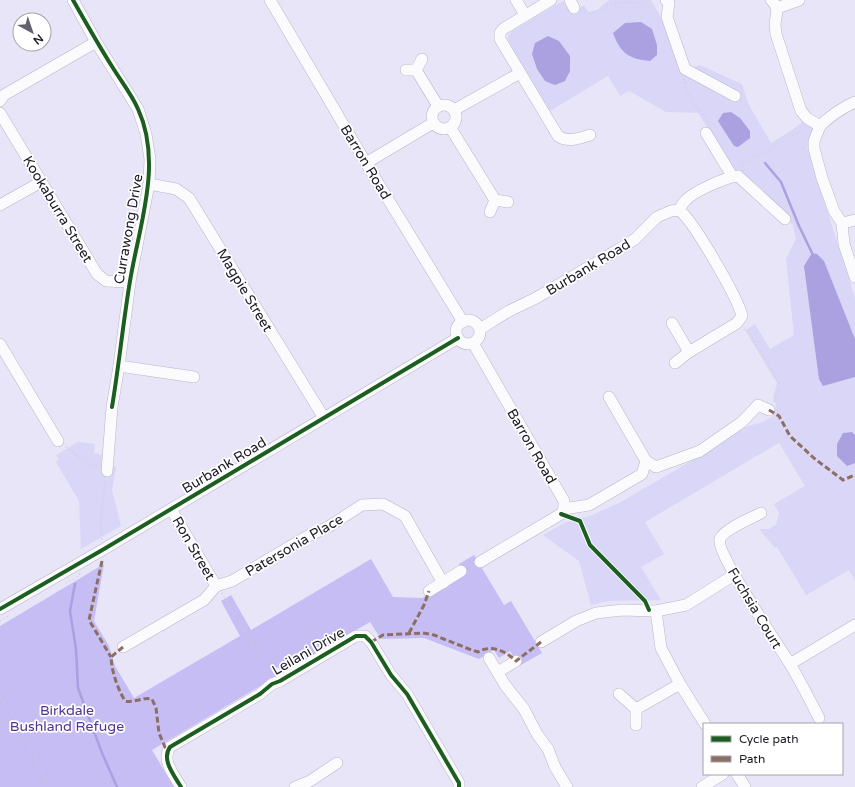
<svg xmlns="http://www.w3.org/2000/svg" width="855" height="787" font-family="'Varela Round',sans-serif">
<style>
.green{fill:#dad6f8}
.forest{fill:#c5bdf4}
.water{fill:#aba0e0}
.lines{fill:none;stroke-linecap:round;stroke-linejoin:round}
.stream{stroke:#aba0e0;stroke-width:2.5}
.minor-casing{stroke:#b8b6c4;stroke-width:12}
.path{stroke:#cfcfd4;stroke-width:1.5;stroke-dasharray:1 3;stroke-linecap:butt}
.minor{stroke:#fbfbfe;stroke-width:11}
.quiet{stroke:#8d6e63;stroke-width:3;stroke-dasharray:6 3;stroke-linecap:butt}
.cycleway-casing{stroke:#fff;stroke-width:6}
.cycleway{stroke:#1b5e20;stroke-width:4}
.labels{text-anchor:middle;stroke-width:3.5;stroke-linejoin:round;paint-order:stroke}
.street-label{font-size:14px;fill:#1b1a26;stroke:#fff}
.park-label{font-size:14px;fill:#4f3597;stroke:#fff}
</style>
<rect width="100%" height="100%" fill="#e7e5f7"/>
<g class="green">
<path d="M609,0H651L663,21L680,72L700,65L742,84L749,105L771,143L792,130L805,120L817,128L812,142L807,147L855,298V581L849,570L806,595L777,547L775,548L759,529H769L776,525L779,513L774,504L805,486L779,443L645,522L664,554L641,567L661,600L609,601L591,605L579,561L543,535L566,522L590,516L621,502L696,458L748,426L763,422L773,416L776,404L773,398L777,383L745,330L755,324L770,349L794,335L786,259L796,239L793,225L749,182L733,174V168L722,149H721L698,113L666,112L629,91L620,96L608,76L550,111L509,42L508,36L512,31L563,1L571,13L584,5L588,12L597,10Z"/>
<path d="M78,442L95,444L94,453L107,456L106,465L116,467L112,490L121,526L81,549L79,501L56,462L59,460L56,455Z"/>
</g>
<path class="forest" d="M474,555L504,605L511,601L542,653L519,666L510,651L499,658L494,650L479,659L424,638L381,639L370,622L282,673L278,667L274,669L279,675L152,750L174,787H0V626L104,564L94,621L109,646L115,666L134,698L240,636L221,601L231,595L251,630L371,559L393,597L422,598L426,596L427,597L465,575L459,564Z"/>
<g class="water">
<path d="M641,22L652,29L657,45V55L650,61C629,59 621,54 613,33L625,23Z"/>
<path d="M548,36L559,41L570,56V71L565,81L555,85L545,81L537,69L532,54L535,43Z"/>
<path d="M731,112L740,118L750,131V138L738,147L734,146L718,121L723,113Z"/>
<path d="M812,253L817,254L824,261L855,339V377L823,386L819,379L804,266Z"/>
<path d="M852,432L855,435V463L847,466L837,456V444L843,433Z"/>
</g>
<g class="lines">
<g class="stream">
<path d="M765,163L781,182L799,226L812,253"/>
<path d="M75,584L70,611L76,649L78,688L102,753L117,787"/>
</g>
<defs>
<g id="minor">
<path d="M73,0L96,42L138,109L146,134L150,159L149,184L130,282L119,366L112,407L107,471"/>
<path d="M270,0L366,163L463,322"/>
<path d="M516,0L525,15"/>
<path d="M551,0L503,29L500,33V39L558,136C568,143 580,138 590,135"/>
<path d="M570,0L574,8"/>
<path d="M666,0L669,3L667,17L685,69L735,96"/>
<path d="M771,0C780,8 776,14 775,24C775,27 776,31 776,34L801,111L807,118L820,126L814,141V148L822,178L834,211L842,223L844,244L855,277"/>
<path d="M777,8L799,0"/>
<path d="M406,70H416L422,59"/>
<path d="M416,70L438,106"/>
<path d="M0,101L4,95L96,42"/>
<circle cx="444" cy="117" r="12"/>
<path d="M454,110L520,73"/>
<path d="M0,113L97,274L106,281L130,282"/>
<path d="M820,126C830,116 842,108 855,102"/>
<path d="M450,127L495,200"/>
<path d="M706,133L732,176"/>
<path d="M366,163L433,123"/>
<path d="M149,184L176,189L189,198L324,418"/>
<path d="M0,205L41,182"/>
<path d="M679,210C693,220 738,298 742,316L737,323L689,352"/>
<path d="M490,212L495,200L508,202"/>
<path d="M842,223L855,220"/>
<circle cx="468" cy="332" r="12"/>
<path d="M672,323L689,352L675,363"/>
<path d="M480,329L509,311L536,298L621,248L635,239L657,217L671,211L679,210C681,208 682,204 684,202C692,192 726,177 738,176L785,219"/>
<path d="M473,343L564,501V509L561,514L480,562"/>
<path d="M0,344L58,441"/>
<path d="M119,366L194,377"/>
<path d="M646,461L656,467L700,451L742,422L758,405L769,410"/>
<path d="M171,509L216,586"/>
<path d="M564,509L589,505L642,474L646,461L609,397"/>
<path d="M761,513C752,518 724,529 720,539C715,551 780,648 790,664C800,681 810,700 819,718"/>
<path d="M429,591L461,571"/>
<path d="M0,609L104,549L458,338"/>
<path d="M656,611L661,648L680,684L705,724"/>
<path d="M541,642L576,621L596,613L622,610L656,611L686,605L734,575"/>
<path d="M123,647L204,600L216,586L232,581L306,537L328,527L362,505L383,504L405,516L443,583"/>
<path d="M489,658L505,685L524,709L537,734L548,749L555,767L567,787"/>
<path d="M790,664L855,625"/>
<path d="M498,672L516,661"/>
<path d="M619,694L636,709V725"/>
<path d="M636,709L680,684"/>
<path d="M737,774L745,787"/>
<path d="M181,787C174,775 161,760 170,747L260,694L272,684L280,681L356,636H365L371,642L391,675L407,694L459,783V787"/>
<path d="M295,787L310,781L337,763"/>
<path d="M702,787L723,774"/>
</g>
</defs>
<use href="#minor" class="minor-casing"/>
<g class="path">
<path d="M583,8L587,13C595,14 600,10 608,6C627,0 642,0 658,13"/>
<path d="M684,79C685,95 701,111 709,124"/>
<path d="M740,166L806,128"/>
<path d="M744,329L749,333L779,383L780,389L773,403"/>
<path d="M66,447L90,465L97,467"/>
<path d="M102,539C99,519 103,500 106,480"/>
<path d="M66,583L73,580L81,573"/>
<path d="M222,593L254,647L268,663L275,673"/>
<path d="M0,621L8,616"/>
<path d="M0,696L15,718L22,733L32,749L50,787"/>
</g>
<use href="#minor" class="minor"/>
<g class="quiet">
<path d="M769,410L779,416L790,436L815,459L843,480L855,475"/>
<path d="M102,561L89,620L111,657"/>
<path d="M409,633L424,605L429,591"/>
<path d="M371,642L383,635L423,633L434,635L469,649L478,652C491,644 506,651 516,661L541,642"/>
<path d="M123,647L111,657C112,673 117,687 125,701C135,703 142,697 152,699L156,708L159,733L167,752"/>
</g>
<defs>
<g id="cycleway">
<path d="M73,0C86,23 99,46 113,68C121,81 132,95 138,109C163,163 139,226 130,281C123,323 119,365 112,407"/>
<path d="M561,514L580,521L590,545L645,601L649,610"/>
<path d="M0,609L104,549L458,338"/>
<path d="M181,787C174,775 161,760 170,747L260,694L272,684L280,681L356,636H365L371,642L391,675L407,694L459,783V787"/>
</g>
</defs>
<use href="#cycleway" class="cycleway-casing"/>
<use href="#cycleway" class="cycleway"/>
</g>
<g class="labels">
<g class="street-label">
<text transform="translate(366 162) rotate(59)" y="5">Barron Road</text>
<text transform="translate(58 209) rotate(59)" y="5">Kookaburra Street</text>
<text transform="translate(128 229) rotate(-80)" y="5">Currawong Drive</text>
<text transform="translate(588 267) rotate(-31)" y="5">Burbank Road</text>
<text transform="translate(245 290) rotate(59)" y="5">Magpie Street</text>
<text transform="translate(532 446) rotate(60)" y="5">Barron Road</text>
<text transform="translate(224 465) rotate(-31)" y="5">Burbank Road</text>
<text transform="translate(294 545) rotate(-30)" y="5">Patersonia Place</text>
<text transform="translate(194 548) rotate(60)" y="5">Ron Street</text>
<text transform="translate(755 608) rotate(59)" y="5">Fuchsia Court</text>
<text transform="translate(308 651) rotate(-30)" y="5">Leilani Drive</text>
</g>
<g class="park-label">
<text x="67" y="715">Birkdale<tspan x="67" dy="16">Bushland Refuge</tspan></text>
</g>
</g>
<rect x="703" y="723" width="140" height="52" fill="#ffffff" stroke="#a4a3a8"/>
<rect x="711" y="736" width="20" height="6" fill="#1b5e20" stroke="#a4a3a8"/>
<text x="739" y="743" font-size="12" fill="#1b1a26">Cycle path</text>
<rect x="711" y="756" width="20" height="6" fill="#8d6e63" stroke="#a4a3a8"/>
<text x="739" y="763" font-size="12" fill="#1b1a26">Path</text>
<g transform="translate(32 32) rotate(140)"><circle r="19" fill="#ffffff" stroke="#a4a3a8"/>
<path d="M0-3L7 15L0 10L-7 15Z" fill="#62616f"/>
<text y="-6" font-size="11" font-weight="bold" text-anchor="middle" fill="#1b1a26">N</text>
</g>
</svg>
